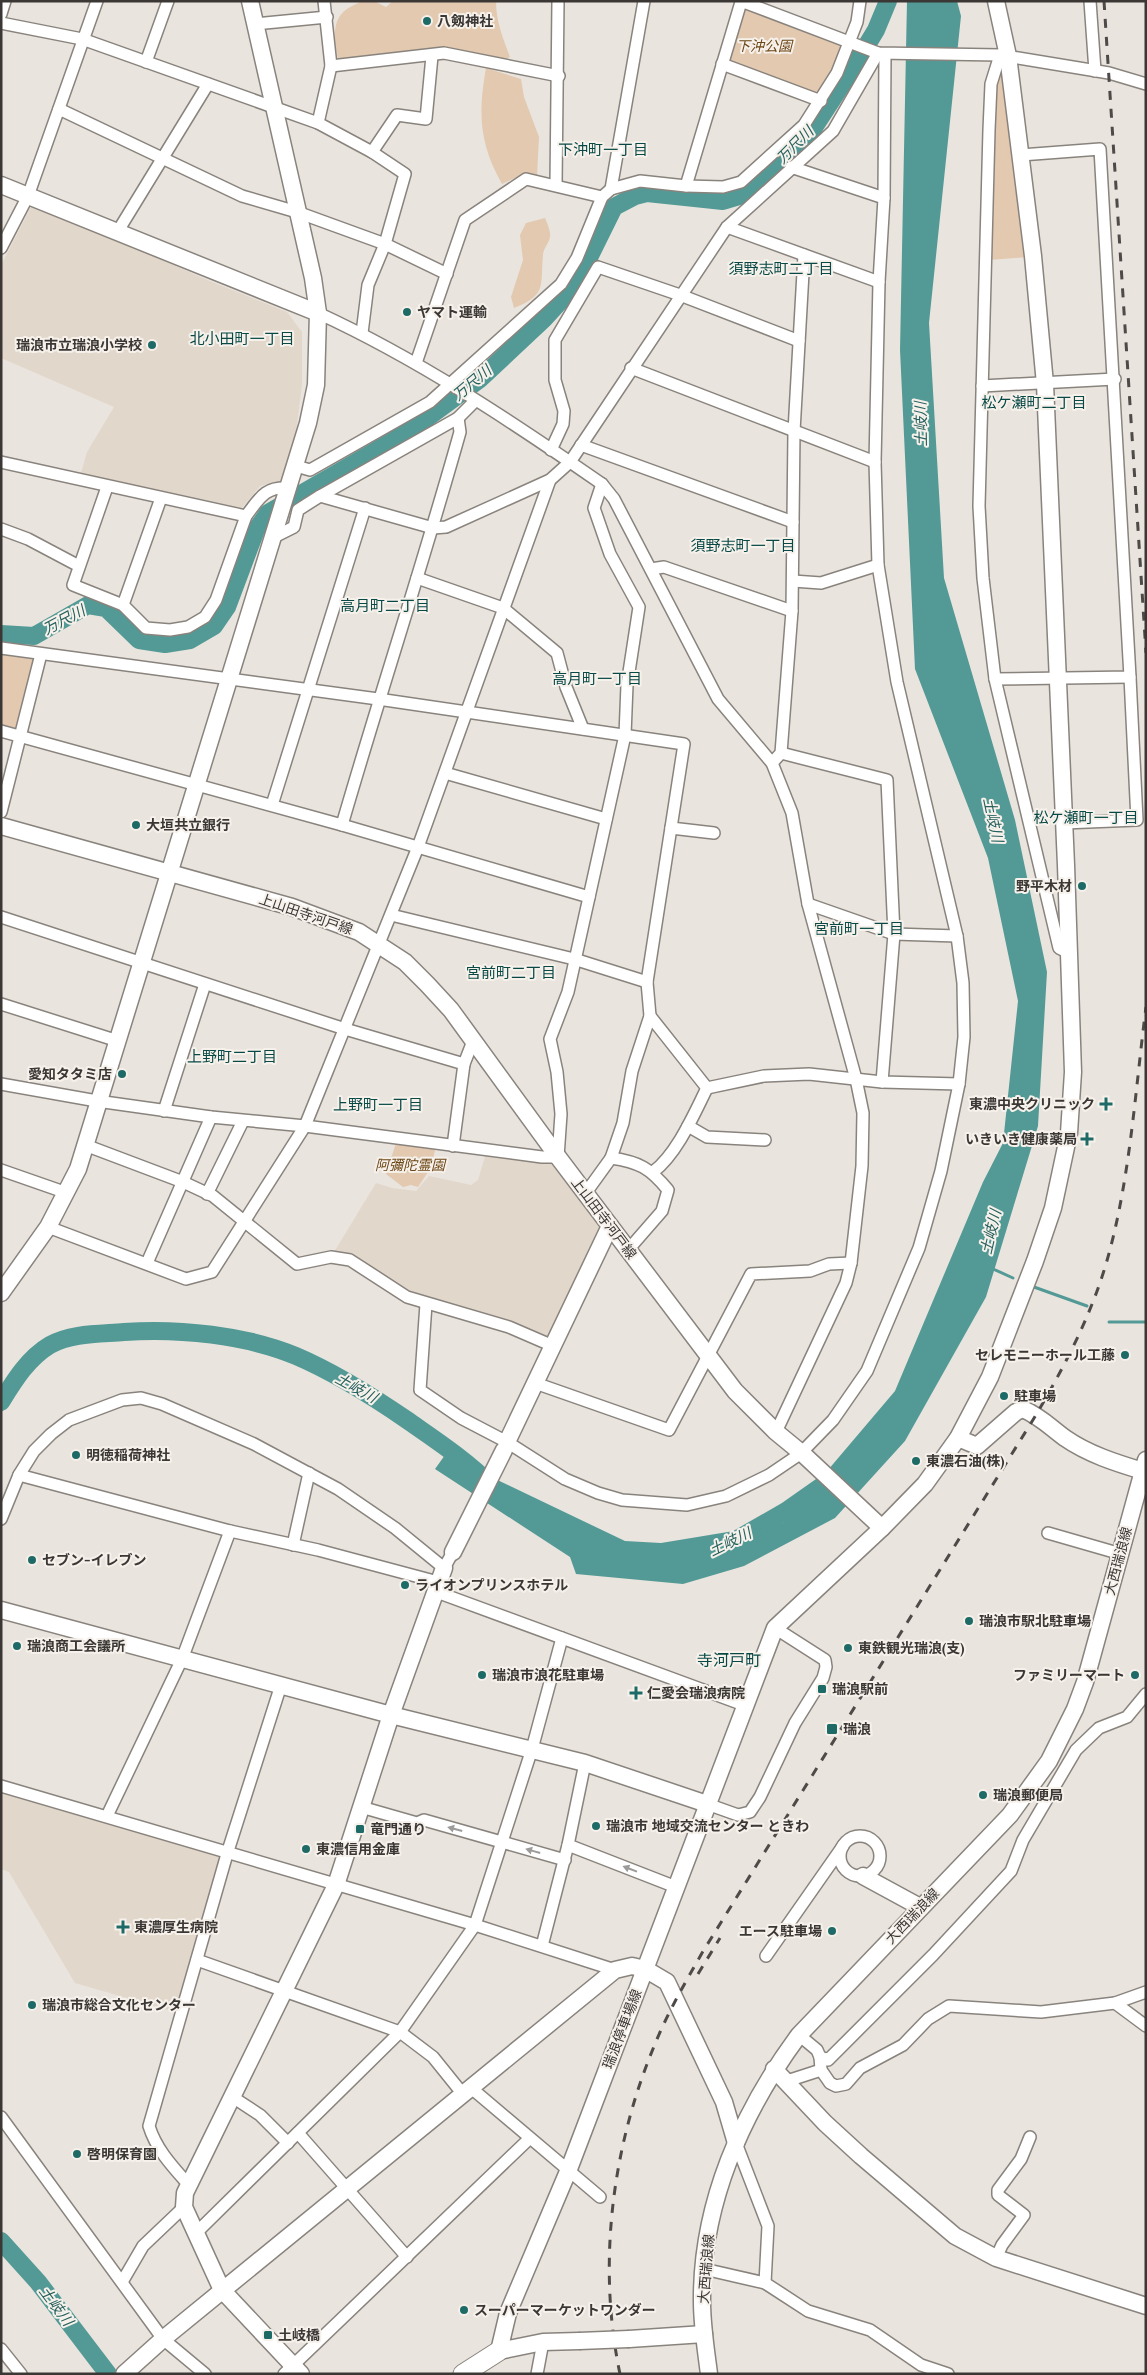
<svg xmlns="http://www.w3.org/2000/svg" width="1147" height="2375" font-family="Lora,'Noto Sans JP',serif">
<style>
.built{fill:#e2d7cb}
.green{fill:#e2c9b0}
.water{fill:#539a96}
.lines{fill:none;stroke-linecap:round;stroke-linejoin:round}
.stream{stroke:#539a96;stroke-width:3}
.river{stroke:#539a96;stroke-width:18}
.street-casing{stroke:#89837d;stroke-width:14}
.secondary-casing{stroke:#89837d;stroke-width:19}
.primary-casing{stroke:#89837d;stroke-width:21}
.street{stroke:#fff;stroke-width:11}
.secondary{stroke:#fff;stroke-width:16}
.primary{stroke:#fff;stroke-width:19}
.rail{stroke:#4e4a48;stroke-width:3;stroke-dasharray:9 9;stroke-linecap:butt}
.secondary-bridge-casing{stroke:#89837d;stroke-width:19;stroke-linecap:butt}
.secondary-bridge{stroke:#fff;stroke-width:16}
.oneway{fill:#9c9b9a}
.poi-dot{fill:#1e6a66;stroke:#f7f1eb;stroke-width:2}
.labels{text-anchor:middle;stroke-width:4;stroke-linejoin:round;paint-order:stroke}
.poi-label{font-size:14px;font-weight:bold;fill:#3a3735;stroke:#f7f1eb;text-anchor:start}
.park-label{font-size:14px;font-style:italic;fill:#6c4615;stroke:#f7f1eb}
.street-label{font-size:14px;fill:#3a3735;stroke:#f7f1eb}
.water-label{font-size:15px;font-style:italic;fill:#24605d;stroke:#f7f1eb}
.neighbourhood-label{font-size:15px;fill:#084946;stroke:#f7f1eb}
.quarter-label{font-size:16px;fill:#084946;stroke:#f7f1eb}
</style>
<rect width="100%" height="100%" fill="#eae4de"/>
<g class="built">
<path d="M33,203L205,279L287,312L302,332V385L296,432L283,481L260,486L240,510L81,473L87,452L114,407L1,358V265Z"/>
<path d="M487,1150L558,1157L610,1226L553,1346L426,1304L353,1258L331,1257L376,1183L392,1188L416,1191L429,1176L471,1185L478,1180Z"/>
<path d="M1,1788L221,1857L182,2014L75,1983L9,1872L1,1869Z"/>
</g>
<g class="green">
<path d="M364,1H374L386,7L393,1H496C496,22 503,38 510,57L499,61L439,47L357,61L338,59C332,29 332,11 364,1Z"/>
<path d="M743,7L846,45L820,97L727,63Z"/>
<path d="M1001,60L1028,257L989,260L995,86Z"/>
<path d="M486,68L521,79L524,97L539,137L537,176L524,174L502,184C479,143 478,114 486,68Z"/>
<path d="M545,218C547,223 551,231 550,237C549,243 543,249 543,255C540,284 548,295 514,308L511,297L523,260L520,235L526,223Z"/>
<path d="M1,654L34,657L16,731L1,726Z"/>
<path d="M396,1143L436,1147L430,1169L418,1187L411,1185L403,1187L386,1174Z"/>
</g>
<path class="water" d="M907,1H957L961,16L929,323L944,578L1015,820L1047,972L1038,1126L986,1297L905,1441L835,1518L744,1566L683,1584L576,1574L570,1557L435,1469L445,1455L625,1541L661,1543L783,1523L895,1391L983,1182L1003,1143L1018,1001L988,858L915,669L900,350Z"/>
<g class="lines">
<g class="stream">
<path d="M991,1268L1013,1278"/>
<path d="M1034,1287L1087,1306"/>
<path d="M1109,1322H1146"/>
</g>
<g class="river">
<path d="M1,634L34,636L88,605L106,608L139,640L165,644L190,640L214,626L227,607L256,530L268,513L408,432L480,379L544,319L576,284L614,207L635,196L647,193L723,201L743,195L809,135L856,63L876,30L888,1"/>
<path d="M1,1402C14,1381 28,1358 50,1345C71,1333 100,1334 124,1332C178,1328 246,1335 296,1356C336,1373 372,1396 407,1420C437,1441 466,1460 491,1485"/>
<path d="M739,1538L786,1511L823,1485"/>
<path d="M1,2241L38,2282L108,2374"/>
</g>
<defs>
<g id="street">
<path d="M741,1L878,53L1000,55L1109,73L1146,84"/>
<path d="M1090,1L1095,71"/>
<path d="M1,14L5,1"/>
<path d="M1,23L82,39L318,123L372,152L405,174L385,244L368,285L362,333"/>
<path d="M255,24L327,17"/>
<path d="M1000,55L991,84L989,130L979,506L983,578L995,679L1059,948L1069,953"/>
<path d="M146,62L168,1"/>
<path d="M722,64L821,101"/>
<path d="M331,66L444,53L559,76"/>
<path d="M59,109L242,196L297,212L385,244L447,274"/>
<path d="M318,123L331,66L324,1"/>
<path d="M372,152L397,115L426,119L432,56"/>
<path d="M791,167L884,198"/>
<path d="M556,185L558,1"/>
<path d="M686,186L723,187L741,182L804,125L837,73L857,22L860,1"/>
<path d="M611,189L644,1"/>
<path d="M727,227L879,282"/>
<path d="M118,231L208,84"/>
<path d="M1,248L28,196L97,1"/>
<path d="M318,313C418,359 511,421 602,484L614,499L718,699L772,763L792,813L808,904L856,1079L863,1113L862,1166L851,1263L846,1283L776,1432"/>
<path d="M416,363L465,220L526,179L602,197"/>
<path d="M631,368L875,462"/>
<path d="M982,386L1115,379"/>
<path d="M581,445L793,522"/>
<path d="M551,450L563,424L564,411L555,380V340L598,267L680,295L799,341"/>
<path d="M1,462L246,516C259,499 265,486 289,488"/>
<path d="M296,466L310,470L430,402L561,284L577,258L602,197L611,189L640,181L686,186L741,2"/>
<path d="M107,487L73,585L123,605L146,628L170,630L188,627L205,617L216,600L246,516"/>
<path d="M320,496L458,418L475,401"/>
<path d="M1,529L28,539L79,566"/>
<path d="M274,537L294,527L298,510L320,496L433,528L446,527L550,480L570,462L727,227L833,131L878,53"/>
<path d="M651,569L664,567L792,611"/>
<path d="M417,578L503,608L557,653L566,687L583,729"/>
<path d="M793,581L821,583L878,565"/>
<path d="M123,605L161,498"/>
<path d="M1,648L378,699L684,744L647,982L650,1016L632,1071L623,1123L611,1158L585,1194"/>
<path d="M995,679L1130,677L1100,149L1021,155"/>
<path d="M1,731L342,825L589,897"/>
<path d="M781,753L887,780L894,934L882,1082"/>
<path d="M772,763L781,753L792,611L794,431L804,255"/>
<path d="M445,773L606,819"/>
<path d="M272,805L365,508"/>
<path d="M1,812L41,654"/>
<path d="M1064,823L1137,820L1130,677"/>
<path d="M342,825C380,694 423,564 460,432L458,418"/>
<path d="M671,828L714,833"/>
<path d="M808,904L894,934L957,936"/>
<path d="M391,915L574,959L647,982"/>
<path d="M1,917L345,1029L464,1064L473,1041"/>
<path d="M1,1004L118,1041"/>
<path d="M650,1016L707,1088"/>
<path d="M1,1084L97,1101L211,1117L305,1126L542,1157H558L561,1114L557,1072L550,1039L568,992L625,735L627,685L639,607L610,554L594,508L602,484"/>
<path d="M707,1088L764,1076L809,1074L882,1082L959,1084"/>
<path d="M164,1111L205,984"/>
<path d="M688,1126L707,1137L765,1140"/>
<path d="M85,1145L183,1182L213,1196L297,1264L331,1257L350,1260L407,1297L509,1327L553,1346"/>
<path d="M453,1146L464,1064"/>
<path d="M611,1158C639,1162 650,1168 668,1190L662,1211L628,1250"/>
<path d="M1,1170L67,1193"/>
<path d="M653,1172C677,1154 694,1114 707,1088"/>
<path d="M207,1194L243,1121"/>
<path d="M48,1227L186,1279L212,1272L305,1126L418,847L550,480"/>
<path d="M147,1263L211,1117"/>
<path d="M426,1304L420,1390L461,1418L507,1442L565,1479L598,1493L622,1500L687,1505L726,1496L769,1475L800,1454L833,1420L867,1371L919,1248L941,1171L959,1084L964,1037L963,983L957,936L897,682L878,565L875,462L879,282L884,198L885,54"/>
<path d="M535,1383L669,1430L751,1274L810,1271L829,1264L851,1263"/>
<path d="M19,1475L230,1531L318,1550L438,1582"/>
<path d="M1,1519L19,1475L34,1451L51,1434L69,1420L122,1400L141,1398L162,1404L254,1444L338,1489L395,1528L444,1568L453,1552"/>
<path d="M1048,1533L1121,1554"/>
<path d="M293,1545L309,1473"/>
<path d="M434,1591L744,1705"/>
<path d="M1146,1694L1127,1717L1099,1728L1076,1750L1023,1840L1011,1871L933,1955L828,2060L820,2057L821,2070L830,2083L836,2086L846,2084L860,2068L903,2045L928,2019L949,2006L1041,2012L1115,2003L1146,1992"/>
<path d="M1,1786L475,1925L615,1970"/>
<path d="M707,1804L738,1815L750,1812L760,1797L795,1723L823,1678L826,1667L825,1660L775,1628"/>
<path d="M361,1807L417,1823L424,1820L565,1860"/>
<path d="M107,1816L182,1659L230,1531"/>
<circle cx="860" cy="1856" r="20"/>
<path d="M568,1845L676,1887"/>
<path d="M542,1946L568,1845L585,1763"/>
<path d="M766,1956L843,1846"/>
<path d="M197,1960L400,2032L433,2057L462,2093"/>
<path d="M1115,2003L1146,2026"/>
<path d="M799,2035L817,2050L820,2057"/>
<path d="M787,2081L821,2070"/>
<path d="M470,2087L600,2197"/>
<path d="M231,2096L260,2115L288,2143"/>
<path d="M1,2117L163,2339L205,2374"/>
<path d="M298,2133L407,2257"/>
<path d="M736,2143L768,2226L765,2283"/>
<path d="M188,2184C172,2166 156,2149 149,2126L227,1854L281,1685"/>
<path d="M195,2234L400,2032L475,1925L532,1749L562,1638"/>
<path d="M996,2258L1002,2245L1024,2215L998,2195V2190L1021,2159L1030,2137"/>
<path d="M704,2269L765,2283L808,2311L870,2330L921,2365L948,2374"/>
<path d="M122,2282L143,2246L184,2207"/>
<path d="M1,2349L21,2374"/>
<path d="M284,2374L529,2139"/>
<path d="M537,2374L543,2342"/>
</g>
<g id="secondary">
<path d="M1,185L318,313"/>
<path d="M1,826L292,907L359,932L405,962L427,984L451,1010L558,1157L735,1391L776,1432L804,1455L882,1528L925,1484L958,1438L990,1377L1035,1261L1053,1208L1069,1133L1073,1072L1066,865L1045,384L1033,256L1008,56L996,1"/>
<path d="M1,1293L48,1227L78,1169L308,423L316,385L318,313L313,278L250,1"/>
<path d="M958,1438L977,1446L1016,1412L1023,1409C1041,1417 1050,1427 1065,1438C1088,1454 1116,1463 1143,1471"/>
<path d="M507,1442L610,1226"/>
<path d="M453,1552L504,1450"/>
<path d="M1,1610L391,1715L585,1763L707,1804"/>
<path d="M863,1876L920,1907"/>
<path d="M774,2069L825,2123L861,2156L955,2236L996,2258L1146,2306"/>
<path d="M629,2339L704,2334"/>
<path d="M579,2341L543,2342L499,2351L508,2313L569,2169L775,1628L882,1528"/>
<path d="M124,2374L163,2339L615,1970L632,1966L645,1969L667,1982L724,2102L736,2143"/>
<path d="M301,2374L222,2290L184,2207L185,2193L336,1885L391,1715L444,1568"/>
<path d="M709,2374C706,2350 702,2326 702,2302C701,2204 742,2112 799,2035L1010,1815L1049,1761L1075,1709L1085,1682L1146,1460"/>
</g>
<path id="primary" d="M463,2374L499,2351"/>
</defs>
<use href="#street" class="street-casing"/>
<use href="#secondary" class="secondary-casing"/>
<use href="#primary" class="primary-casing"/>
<use href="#street" class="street"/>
<use href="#secondary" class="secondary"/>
<use href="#primary" class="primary"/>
<g class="rail">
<path d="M1104,1L1146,653"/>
<path d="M698,1974L720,1938"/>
<path d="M620,2374C597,2265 612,2146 655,2044C668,2012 685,1983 702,1953L1036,1415C1064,1367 1090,1318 1106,1264C1130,1182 1135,1092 1146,1007"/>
</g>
<defs>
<path id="secondary-bridge" d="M579,2341L629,2339"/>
</defs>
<use href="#secondary-bridge" class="secondary-bridge-casing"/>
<use href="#secondary-bridge" class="secondary-bridge"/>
</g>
<defs><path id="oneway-solid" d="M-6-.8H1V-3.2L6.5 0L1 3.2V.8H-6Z" transform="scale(1.25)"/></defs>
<g class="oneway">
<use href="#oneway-solid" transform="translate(455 1829) rotate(-165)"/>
<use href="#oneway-solid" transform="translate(533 1851) rotate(-164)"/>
<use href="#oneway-solid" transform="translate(630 1869) rotate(-159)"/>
</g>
<g class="poi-dot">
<circle cx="427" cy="21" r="5"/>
<circle cx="407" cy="312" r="5"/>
<circle cx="152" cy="345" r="5"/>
<circle cx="136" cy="825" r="5"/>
<circle cx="1082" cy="886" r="5"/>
<circle cx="122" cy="1074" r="5"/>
<path d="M1103.5 1096.5h5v5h5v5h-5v5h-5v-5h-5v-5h5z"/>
<path d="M1084.5 1131.5h5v5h5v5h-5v5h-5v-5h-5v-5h5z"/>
<circle cx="1125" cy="1355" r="5"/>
<circle cx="1004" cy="1396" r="5"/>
<circle cx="76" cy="1455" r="5"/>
<circle cx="916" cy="1461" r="5"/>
<circle cx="32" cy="1560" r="5"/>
<circle cx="405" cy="1585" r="5"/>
<circle cx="969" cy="1621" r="5"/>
<circle cx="17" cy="1646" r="5"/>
<circle cx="848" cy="1648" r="5"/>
<circle cx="482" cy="1675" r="5"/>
<circle cx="1135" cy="1675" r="5"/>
<rect x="817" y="1684" width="10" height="10" rx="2.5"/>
<path d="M633.5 1685.5h5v5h5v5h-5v5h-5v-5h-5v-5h5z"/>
<rect x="826" y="1723" width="12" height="12" rx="2.5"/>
<circle cx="983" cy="1795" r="5"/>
<circle cx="596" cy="1826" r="5"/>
<rect x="355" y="1824" width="10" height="10" rx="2.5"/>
<circle cx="306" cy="1849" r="5"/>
<path d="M120.5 1919.5h5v5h5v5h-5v5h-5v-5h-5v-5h5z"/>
<circle cx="832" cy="1931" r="5"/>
<circle cx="32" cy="2005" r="5"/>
<circle cx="77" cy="2154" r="5"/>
<circle cx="464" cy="2310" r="5"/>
<rect x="263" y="2330" width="10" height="10" rx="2.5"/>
</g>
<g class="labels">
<g class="poi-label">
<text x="437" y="26">八剱神社</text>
<text x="417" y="317">ヤマト運輸</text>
<text x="142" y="350" text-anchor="end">瑞浪市立瑞浪小学校</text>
<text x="146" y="830">大垣共立銀行</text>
<text x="1072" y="891" text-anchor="end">野平木材</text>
<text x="112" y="1079" text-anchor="end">愛知タタミ店</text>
<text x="1095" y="1109" text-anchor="end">東濃中央クリニック</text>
<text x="1077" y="1144" text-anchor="end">いきいき健康薬局</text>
<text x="1115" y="1360" text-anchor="end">セレモニーホール工藤</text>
<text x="1014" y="1401">駐車場</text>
<text x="86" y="1460">明徳稲荷神社</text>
<text x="926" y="1466">東濃石油(株)</text>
<text x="42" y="1565">セブン-イレブン</text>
<text x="415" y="1590">ライオンプリンスホテル</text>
<text x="979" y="1626">瑞浪市駅北駐車場</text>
<text x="27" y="1651">瑞浪商工会議所</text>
<text x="858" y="1653">東鉄観光瑞浪(支)</text>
<text x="492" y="1680">瑞浪市浪花駐車場</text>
<text x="1125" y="1680" text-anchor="end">ファミリーマート</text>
<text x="832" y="1694">瑞浪駅前</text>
<text x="647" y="1698">仁愛会瑞浪病院</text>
<text x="843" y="1734">瑞浪</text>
<text x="993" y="1800">瑞浪郵便局</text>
<text x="606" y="1831">瑞浪市 地域交流センター ときわ</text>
<text x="370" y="1834">竜門通り</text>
<text x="316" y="1854">東濃信用金庫</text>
<text x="134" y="1932">東濃厚生病院</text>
<text x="822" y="1936" text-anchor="end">エース駐車場</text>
<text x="42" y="2010">瑞浪市総合文化センター</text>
<text x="87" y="2159">啓明保育園</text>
<text x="474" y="2315">スーパーマーケットワンダー</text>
<text x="278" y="2340">土岐橋</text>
</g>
<g class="park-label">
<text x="764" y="51">下沖公園</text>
<text x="410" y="1170">阿彌陀霊園</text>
</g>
<g class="street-label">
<text transform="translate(306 914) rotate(19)" y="5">上山田寺河戸線</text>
<text transform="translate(604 1218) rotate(53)" y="5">上山田寺河戸線</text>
<text transform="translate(1118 1561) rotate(-75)" y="5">大西瑞浪線</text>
<text transform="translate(912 1916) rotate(-46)" y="5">大西瑞浪線</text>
<text transform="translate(622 2029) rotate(-69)" y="5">瑞浪停車場線</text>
<text transform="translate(706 2269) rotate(-85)" y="5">大西瑞浪線</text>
</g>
<g class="water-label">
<text transform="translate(795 145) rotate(-45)" y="5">万尺川</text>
<text transform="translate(472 383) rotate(-40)" y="5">万尺川</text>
<text transform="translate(921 424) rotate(-91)" y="5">土岐川</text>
<text transform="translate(64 620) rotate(-28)" y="5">万尺川</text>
<text transform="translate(993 820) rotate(78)" y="5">土岐川</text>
<text transform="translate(991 1232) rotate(-77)" y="5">土岐川</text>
<text transform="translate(356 1388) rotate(29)" y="5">土岐川</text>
<text transform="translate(730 1542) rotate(-26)" y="5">土岐川</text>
<text transform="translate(56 2306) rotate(53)" y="5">土岐川</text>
</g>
<g class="neighbourhood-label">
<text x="603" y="155">下沖町一丁目</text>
<text x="781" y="274">須野志町二丁目</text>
<text x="242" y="344">北小田町一丁目</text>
<text x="1034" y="408">松ケ瀬町二丁目</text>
<text x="743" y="551">須野志町一丁目</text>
<text x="385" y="611">高月町二丁目</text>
<text x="597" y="684">高月町一丁目</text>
<text x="1086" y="823">松ケ瀬町一丁目</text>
<text x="859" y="934">宮前町一丁目</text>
<text x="511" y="978">宮前町二丁目</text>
<text x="232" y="1062">上野町二丁目</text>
<text x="378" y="1110">上野町一丁目</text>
</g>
<g class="quarter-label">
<text x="729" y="1666">寺河戸町</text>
</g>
</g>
<rect width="1147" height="2375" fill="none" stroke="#3a3735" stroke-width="5"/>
</svg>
